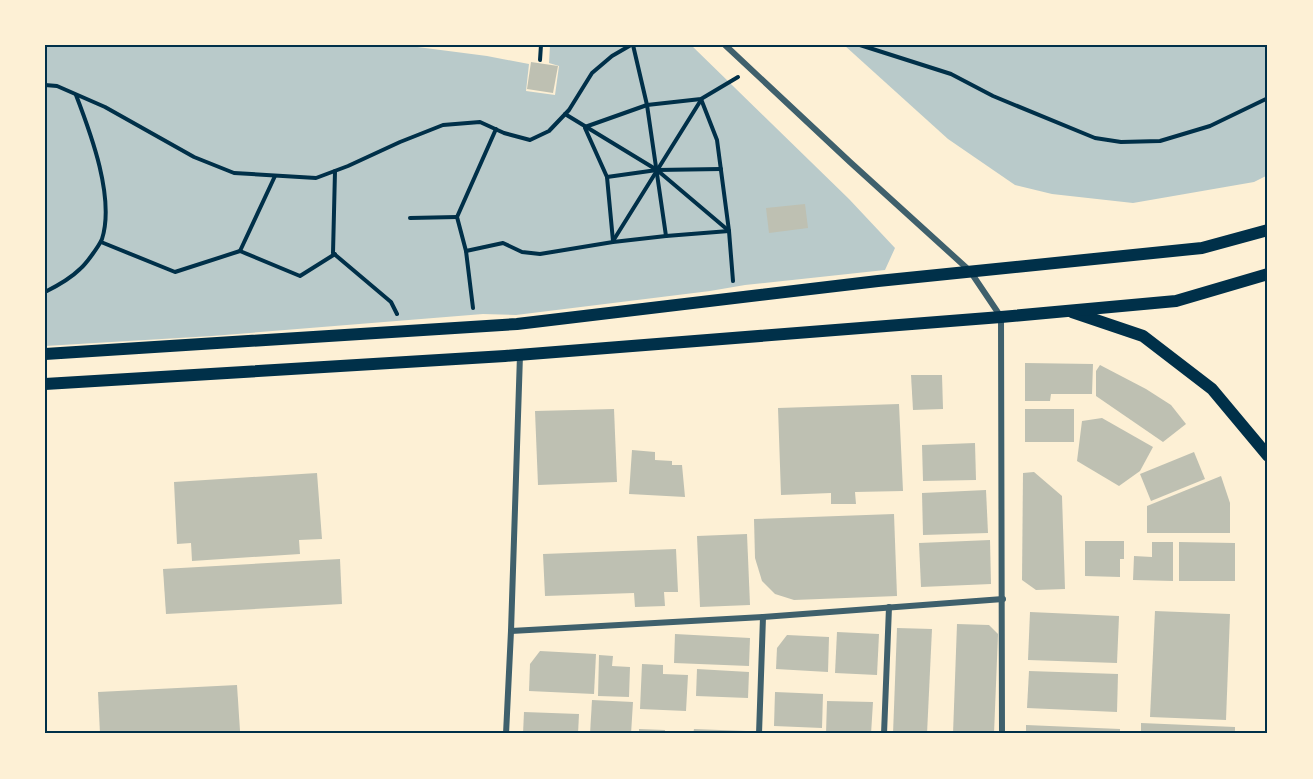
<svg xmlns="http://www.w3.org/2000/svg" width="1313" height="779" font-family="Karla,sans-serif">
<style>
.green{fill:#b9caca}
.building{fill:#bec0b2}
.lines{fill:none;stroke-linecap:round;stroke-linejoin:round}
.path{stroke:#003049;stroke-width:4}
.minor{stroke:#3f606c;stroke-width:6}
.secondary{stroke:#003049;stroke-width:12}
.neatline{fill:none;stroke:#003049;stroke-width:2}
</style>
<rect width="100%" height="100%" fill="#fdf0d5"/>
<g class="green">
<path d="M45,45L63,46V45H402L487,56L529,64L526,91L555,95L559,66L549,63L550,45H691L849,199L895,248L885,270L745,285L710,291L516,315L483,314L212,336L45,346Z"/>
<path d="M844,45H1268V175L1254,182L1133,203L1052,194L1015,185L948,139Z"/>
</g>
<g class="building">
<path d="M531,62L558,66L553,93L527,89Z"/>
<path d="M805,204L808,228L769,233L766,208Z"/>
<path d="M1025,363L1093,364L1092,394H1051L1050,401H1025Z"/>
<path d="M1100,365L1146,389L1171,405L1186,424L1163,442L1096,396V371Z"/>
<path d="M911,375H942L943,409L913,410Z"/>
<path d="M899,404L903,491L855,492L856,504H831V493L781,495L778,408Z"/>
<path d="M614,409L617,482L538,485L535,411Z"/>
<rect x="1025" y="409" width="49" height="33"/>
<path d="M1102,418L1153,447L1140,471L1119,486L1077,461L1082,421Z"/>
<path d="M975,443L976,480L923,481L922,445Z"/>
<path d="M632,450L655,452V460L672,461V465H682L685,497L629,494Z"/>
<path d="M1194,452L1205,479L1151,501L1140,474Z"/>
<path d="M1034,472L1062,496L1065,589L1036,590L1022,580L1023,473Z"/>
<path d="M317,473L322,539L299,540L300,554L192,561L191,543L177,544L174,482Z"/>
<path d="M1221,476L1230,503V533H1147V506Z"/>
<path d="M986,490L988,533L923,535L922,493Z"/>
<path d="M894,514L897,596L794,600L775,594L762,581L755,558L754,519Z"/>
<path d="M747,534L750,605L700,607L697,536Z"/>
<path d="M990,540L991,584L921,587L919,543Z"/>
<path d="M1085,541H1124V559H1120V577L1085,576Z"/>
<path d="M1152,542H1173V581L1133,580L1134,556L1152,557Z"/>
<path d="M1179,542L1235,543V581H1179Z"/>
<path d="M676,549L678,592H664L665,606L635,607L634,593L545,596L543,554Z"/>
<path d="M340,559L342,604L166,614L163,569Z"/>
<path d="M1155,611L1230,614L1226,720L1150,717Z"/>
<path d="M1030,612L1119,616L1117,663L1028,660Z"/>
<path d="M957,624L989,625L998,634L994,734H953Z"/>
<path d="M897,628L932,629L927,734H893Z"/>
<path d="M837,632L879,634L877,675L835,673Z"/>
<path d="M675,634L750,638L749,666L674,663Z"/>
<path d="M787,635L829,637L828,672L776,669L777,648Z"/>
<path d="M540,651L596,654L594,694L529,691L530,664Z"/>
<path d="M599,655L613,656L612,666L630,667L629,697L598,696Z"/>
<path d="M642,664L663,665V674L688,675L686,711L640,709Z"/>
<path d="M697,669L749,672L748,698L696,696Z"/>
<path d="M1029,671L1118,674L1117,712L1027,708Z"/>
<path d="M237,685L240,731L174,734H100L98,692Z"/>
<path d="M775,692L823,694L822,728L774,726Z"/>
<path d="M592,700L633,702L631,734H590Z"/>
<path d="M827,701L873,702L871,734H826Z"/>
<path d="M524,712L579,714L578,734H523Z"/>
<path d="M1141,723L1235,727V734H1141Z"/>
<path d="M1026,725L1120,729V734H1026Z"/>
<path d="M639,729L665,730V734H639Z"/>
<path d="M694,729L746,731V734H693Z"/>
</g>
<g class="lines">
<g class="path">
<path d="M503,45H520"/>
<path d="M633,45L647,105L666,236"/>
<path d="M860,45L951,74L993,96L1095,138L1121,142L1160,141L1210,126L1268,98"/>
<path d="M540,60L541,45"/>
<path d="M45,85L57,86L105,107L194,157L234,173L316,178L348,166L400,142L443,125L480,122L504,133L530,140L549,131L569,110L592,73L612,56L631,45"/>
<path d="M701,99L717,140L729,231L733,281"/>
<path d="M565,114L657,170L729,231"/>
<path d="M585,127L647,105L701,99L738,77"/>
<path d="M585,128L607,177L613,241"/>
<path d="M335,171L333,253L391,302L397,314"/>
<path d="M607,177L657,170L721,169"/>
<path d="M410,218L457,217"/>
<path d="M613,241L701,100"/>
<path d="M101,242L175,272L240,251L300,276L335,254"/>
<path d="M240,251L275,176"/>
<path d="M466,251L503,243L522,252L540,254L613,242L666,236L729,231"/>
<path d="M45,292C55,287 72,277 80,269C86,264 99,246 102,239C115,198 91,134 76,95"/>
<path d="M473,308L466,251L457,217L496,129"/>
</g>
<g class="minor">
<path d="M725,45L850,162L970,271L1001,317L1002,734"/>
<path d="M511,631L763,617L1003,599"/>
<path d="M506,734L511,631L520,355"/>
<path d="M759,734L763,617"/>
<path d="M884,734L889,607"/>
</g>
<g class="secondary">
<path d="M1072,312L1143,336L1212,389L1268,456"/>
<path d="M45,354L517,324L878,281L1202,248L1268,230"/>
<path d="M45,384L505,356L1001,317L1176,301L1268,274"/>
</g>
</g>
<rect width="1313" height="779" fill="none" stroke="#fdf0d5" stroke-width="93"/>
<rect x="46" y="46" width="1220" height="686" class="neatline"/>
</svg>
